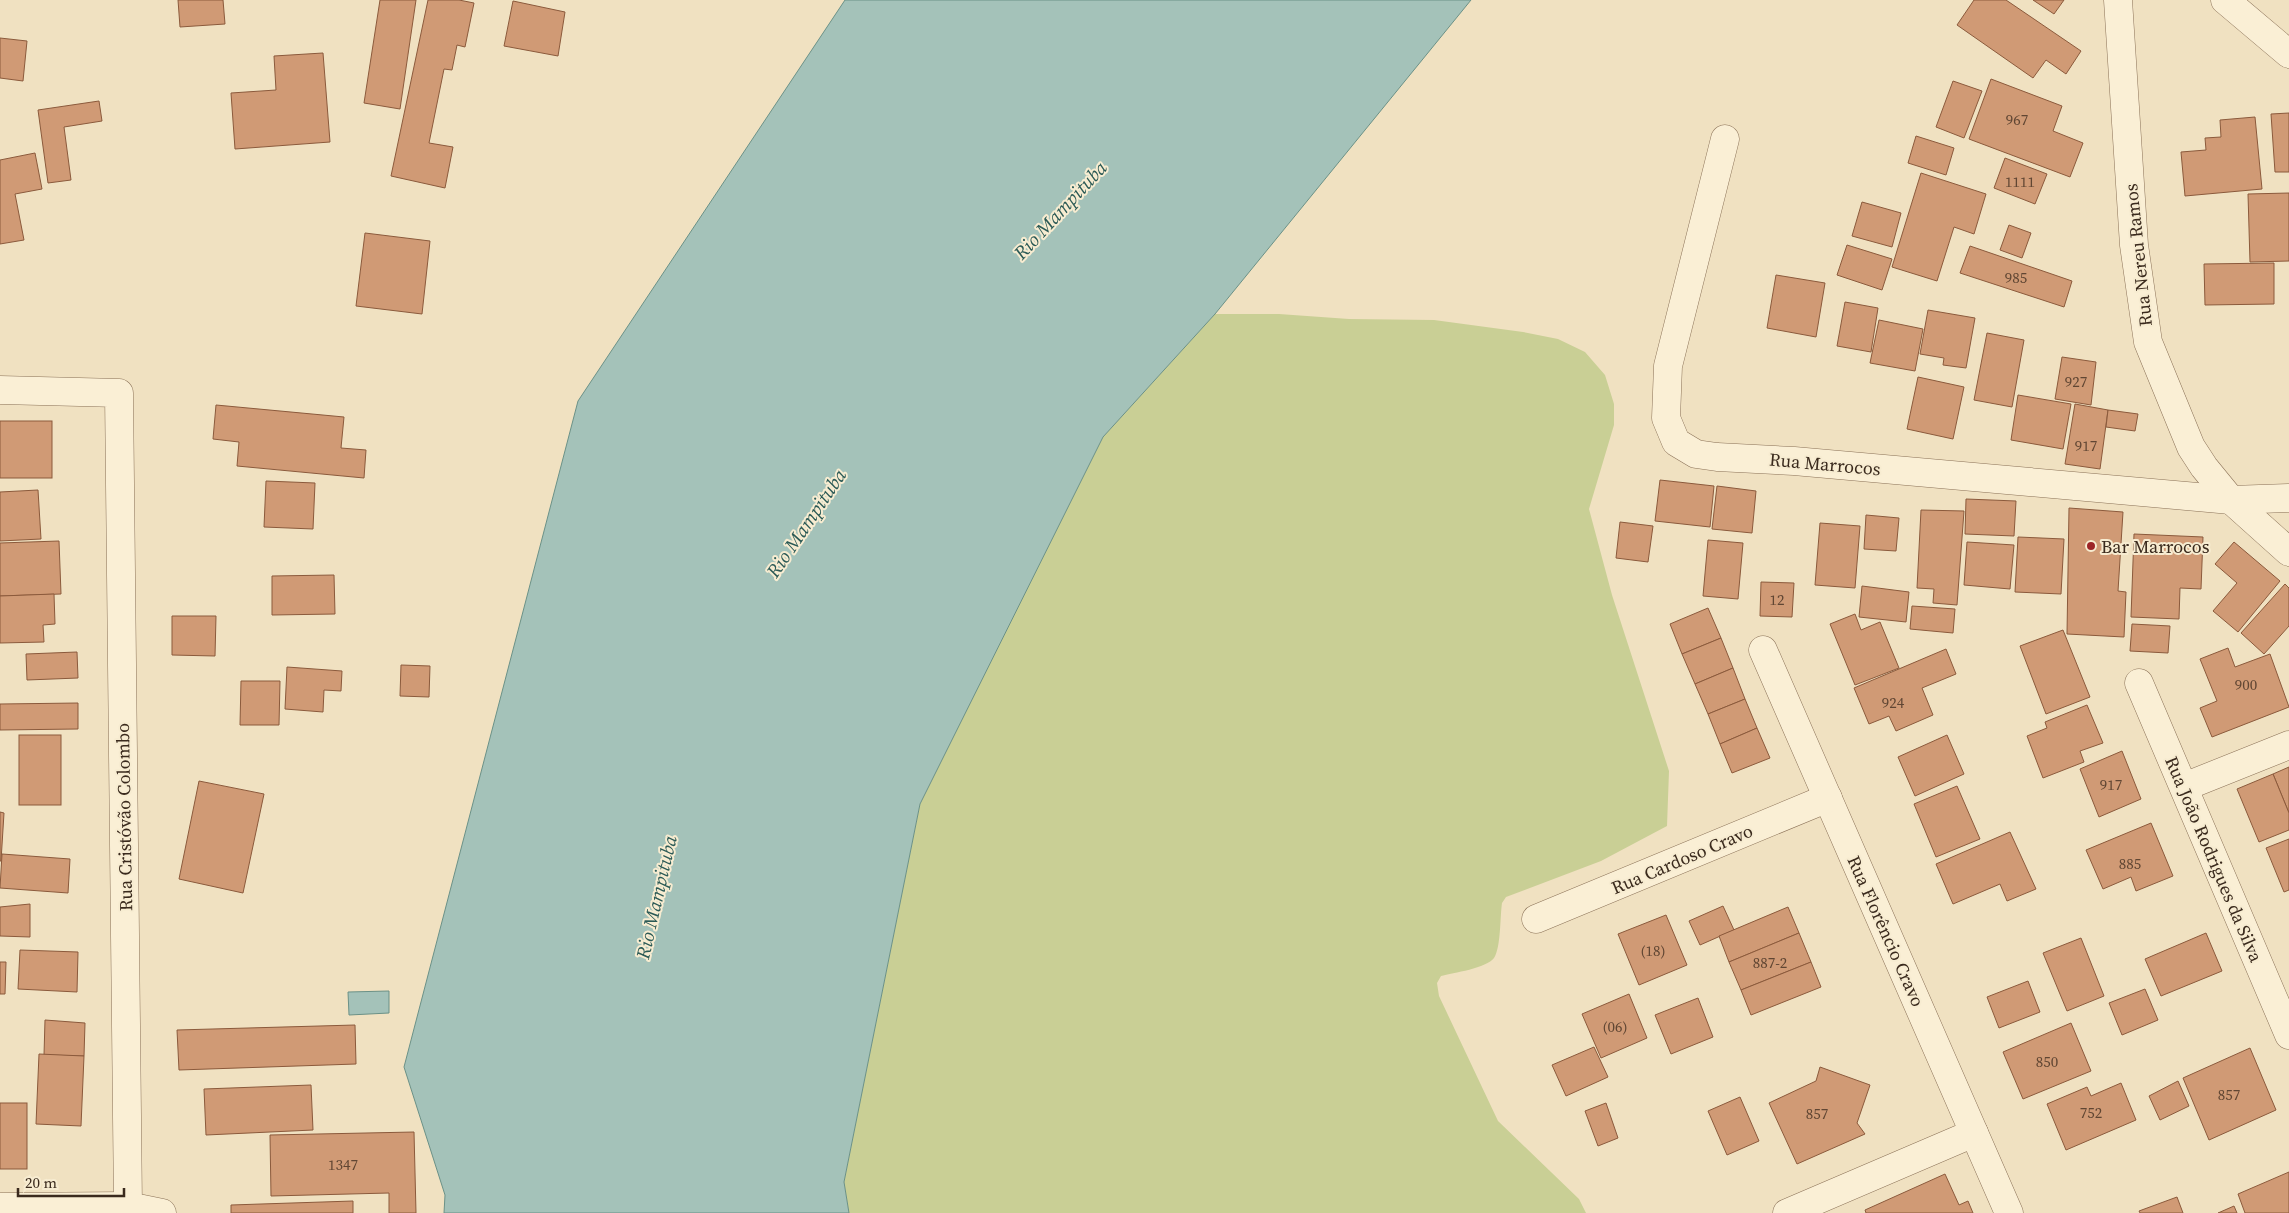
<svg xmlns="http://www.w3.org/2000/svg" width="2289" height="1213" font-family="'Source Serif 4',serif">
  <style>
    .green { fill: #c9cf95 }
    .water { fill: #a4c2b9; stroke: #6b9187 }
    .building { fill: #d09a75; stroke: #8b5a3c }
    .lines { fill: none; stroke-linecap: round; stroke-linejoin: round }
    .minor-casing { stroke: #8b7258; stroke-width: 29 }
    .minor { stroke: #faefd5; stroke-width: 28 }
    .poi-dot { fill: #9d2527; stroke: #f7ecd1; stroke-width: 2 }
    .labels { text-anchor: middle; dominant-baseline: central; stroke-width: 4; stroke-linejoin: round; paint-order: stroke }
    .number-label { font-size: 15px; fill: #604633 }
    .street-label { font-size: 18px; fill: #3a2a1d; stroke: #f7ecd1 }
    .poi-label { font-size: 18px; fill: #3a2a1d; stroke: #f7ecd1; text-anchor: start }
    .water-label { font-size: 19px; font-style: italic; fill: #2b5a56; stroke: #f7ecd1 }
  </style>
  <rect width="100%" height="100%" fill="#f0e1c1"/>
  <path class="green" d="M1215 314H1279L1349 319 1434 320 1523 332 1558 339 1585 352 1605 375 1614 404V425L1589 509 1612 595 1669 771 1667 826 1601 861 1506 897 1502 903C1500 916 1501 948 1494 958 1487 968 1453 973 1441 976L1437 983 1439 996 1498 1121 1579 1199 1586 1213H849L844 1182 920 804 1103 437Z"/>
  <g class="water">
    <polygon points="845,0 1471,0 1215,314 1103,437 920,804 844,1182 849,1213 444,1213 445,1195 404,1067 578,401"/>
    <polygon points="389,991 389,1013 349,1015 348,992"/>
  </g>
  <g class="building">
    <polygon points="178,0 223,0 225,24 180,27"/>
    <polygon points="380,0 416,0 400,109 364,103"/>
    <polygon points="428,0 459,0 474,3 465,47 457,45 452,70 444,69 429,143 453,147 445,188 391,176"/>
    <polygon points="1974,0 2006,0 2081,51 2066,74 2046,60 2033,78 1957,25"/>
    <polygon points="2033,0 2064,0 2054,14"/>
    <polygon points="513,1 565,12 558,56 504,46"/>
    <polygon points="0,38 27,41 23,81 0,78"/>
    <polygon points="323,53 330,142 235,149 231,93 276,90 274,56"/>
    <polygon points="1991,79 2062,106 2053,131 2083,143 2070,177 1969,139"/>
    <polygon points="1953,81 1982,91 1964,138 1936,127"/>
    <polygon points="99,101 102,121 64,127 71,180 48,183 38,110"/>
    <polygon points="2289,113 2289,172 2275,172 2271,114"/>
    <polygon points="2255,117 2262,189 2185,196 2181,152 2206,150 2205,138 2221,137 2220,120"/>
    <polygon points="1916,136 1954,148 1946,175 1908,163"/>
    <polygon points="35,153 42,189 15,194 24,240 0,244 0,160"/>
    <polygon points="2005,158 2047,174 2035,204 1994,188"/>
    <polygon points="1921,173 1986,194 1974,234 1954,227 1937,281 1892,267"/>
    <polygon points="2289,193 2289,261 2250,262 2248,194"/>
    <polygon points="1862,202 1901,213 1892,247 1852,236"/>
    <polygon points="2009,225 2031,233 2022,258 2000,250"/>
    <polygon points="365,233 430,241 422,314 356,306"/>
    <polygon points="1847,245 1892,259 1882,290 1837,275"/>
    <polygon points="1970,246 2072,281 2064,307 1960,273"/>
    <polygon points="2274,263 2274,304 2205,305 2204,264"/>
    <polygon points="1776,275 1825,283 1816,337 1767,328"/>
    <polygon points="1845,302 1878,308 1871,352 1837,346"/>
    <polygon points="1928,310 1975,318 1966,368 1943,365 1944,358 1920,354"/>
    <polygon points="1879,320 1923,329 1915,371 1870,363"/>
    <polygon points="1987,333 2024,340 2012,407 1974,400"/>
    <polygon points="2062,357 2096,362 2091,405 2055,399"/>
    <polygon points="1918,377 1964,387 1953,439 1907,429"/>
    <polygon points="2018,395 2071,404 2063,449 2011,440"/>
    <polygon points="2075,404 2108,410 2100,469 2065,464"/>
    <polygon points="216,405 344,417 341,448 366,450 364,478 237,466 239,442 213,439"/>
    <polygon points="2108,410 2138,414 2135,431 2106,427"/>
    <rect x="0" y="421" width="52" height="57"/>
    <polygon points="1660,480 1714,486 1710,527 1655,521"/>
    <polygon points="266,481 315,483 313,529 264,527"/>
    <polygon points="1717,486 1756,491 1752,533 1712,529"/>
    <polygon points="38,490 41,539 0,541 0,492"/>
    <polygon points="1966,499 2016,501 2014,536 1965,534"/>
    <polygon points="2069,508 2123,512 2118,591 2126,592 2124,637 2067,634"/>
    <polygon points="1921,510 1964,511 1957,605 1933,603 1934,589 1917,588"/>
    <polygon points="1866,515 1899,518 1896,551 1864,549"/>
    <polygon points="1620,522 1653,526 1648,562 1616,558"/>
    <polygon points="1820,523 1860,526 1855,588 1815,585"/>
    <polygon points="2134,534 2203,537 2201,589 2180,588 2179,619 2131,617"/>
    <polygon points="2018,537 2064,539 2061,594 2015,592"/>
    <polygon points="1708,540 1743,543 1738,599 1703,596"/>
    <polygon points="59,541 61,594 0,596 0,543"/>
    <polygon points="1967,542 2014,545 2010,589 1964,585"/>
    <polygon points="2234,542 2280,581 2238,632 2213,611 2237,583 2215,564"/>
    <polygon points="334,575 335,614 272,615 272,576"/>
    <polygon points="1761,582 1794,583 1792,617 1760,616"/>
    <polygon points="2285,584 2289,588 2289,626 2264,654 2241,633"/>
    <polygon points="1862,586 1909,592 1906,622 1859,617"/>
    <polygon points="54,594 55,624 43,625 44,642 0,643 0,596"/>
    <polygon points="1912,606 1955,609 1953,633 1910,629"/>
    <polygon points="1708,608 1721,638 1682,654 1670,624"/>
    <polygon points="1855,614 1861,630 1880,622 1899,668 1855,685 1830,624"/>
    <polygon points="172,616 216,616 215,656 172,655"/>
    <polygon points="2132,624 2170,626 2168,653 2130,651"/>
    <polygon points="2063,630 2090,697 2046,714 2020,646"/>
    <polygon points="1721,638 1733,668 1695,684 1682,654"/>
    <polygon points="2228,648 2235,667 2270,654 2289,707 2212,737 2200,708 2217,701 2200,659"/>
    <polygon points="1946,649 1956,674 1922,688 1933,715 1896,731 1889,716 1869,724 1854,688"/>
    <polygon points="77,652 78,678 27,680 26,654"/>
    <polygon points="401,665 430,666 429,697 400,696"/>
    <polygon points="287,667 342,671 341,691 324,690 323,712 285,709"/>
    <polygon points="1733,668 1745,699 1708,714 1695,684"/>
    <polygon points="241,681 280,681 279,725 240,725"/>
    <polygon points="1745,699 1757,728 1720,744 1708,714"/>
    <polygon points="78,703 78,729 0,730 0,704"/>
    <polygon points="2087,705 2103,743 2080,751 2084,762 2043,778 2027,736 2047,728 2045,722"/>
    <polygon points="1757,728 1770,758 1732,773 1720,744"/>
    <rect x="19" y="735" width="42" height="70"/>
    <polygon points="1947,735 1964,774 1915,796 1898,757"/>
    <polygon points="2122,751 2141,799 2099,817 2080,769"/>
    <polygon points="2289,767 2289,813 2273,774"/>
    <polygon points="2273,774 2289,813 2289,830 2259,842 2237,789"/>
    <polygon points="199,781 264,794 243,893 179,879"/>
    <polygon points="1957,786 1980,839 1936,857 1914,804"/>
    <polygon points="0,812 4,813 1,861 0,861"/>
    <polygon points="2151,823 2173,876 2136,891 2131,877 2103,889 2086,850"/>
    <polygon points="2010,832 2036,889 2007,901 2000,884 1953,904 1936,864"/>
    <polygon points="2289,839 2289,890 2284,892 2266,848"/>
    <polygon points="2,854 70,859 68,893 0,888"/>
    <polygon points="30,904 30,937 0,936 0,907"/>
    <polygon points="1723,906 1734,930 1700,945 1689,921"/>
    <polygon points="1788,907 1799,933 1729,962 1719,936"/>
    <polygon points="1666,915 1687,965 1639,985 1618,934"/>
    <polygon points="1799,933 1811,962 1741,990 1729,962"/>
    <polygon points="2206,933 2222,971 2161,996 2145,959"/>
    <polygon points="2081,938 2104,996 2067,1011 2043,953"/>
    <polygon points="20,950 78,952 77,992 18,989"/>
    <polygon points="0,962 6,962 5,994 0,994"/>
    <polygon points="1811,962 1821,987 1751,1015 1741,990"/>
    <polygon points="2028,981 2040,1012 1999,1028 1987,997"/>
    <polygon points="2145,989 2158,1020 2122,1035 2109,1003"/>
    <polygon points="1629,994 1647,1038 1601,1058 1582,1014"/>
    <polygon points="1698,998 1713,1037 1671,1054 1655,1015"/>
    <polygon points="45,1020 85,1023 84,1056 44,1055"/>
    <polygon points="2071,1023 2091,1071 2023,1099 2003,1052"/>
    <polygon points="355,1025 356,1064 179,1070 177,1030"/>
    <polygon points="1594,1047 1608,1077 1566,1096 1552,1065"/>
    <polygon points="2250,1048 2276,1110 2209,1140 2183,1078"/>
    <polygon points="39,1054 84,1056 81,1126 36,1124"/>
    <polygon points="1820,1067 1870,1085 1857,1123 1865,1134 1797,1164 1769,1103 1816,1081"/>
    <polygon points="2178,1081 2189,1106 2160,1120 2149,1096"/>
    <polygon points="2121,1083 2136,1120 2066,1150 2047,1104 2087,1087 2091,1096"/>
    <polygon points="311,1085 313,1130 206,1135 204,1089"/>
    <polygon points="1740,1097 1759,1141 1727,1155 1708,1111"/>
    <rect x="0" y="1103" width="27" height="66"/>
    <polygon points="1606,1103 1618,1138 1598,1146 1585,1111"/>
    <polygon points="414,1132 416,1213 389,1213 389,1193 271,1196 270,1135"/>
    <polygon points="2289,1172 2289,1213 2245,1213 2238,1194"/>
    <polygon points="1945,1174 1959,1205 1968,1201 1973,1213 1866,1213 1865,1210"/>
    <polygon points="2177,1197 2183,1213 2140,1213 2139,1211"/>
    <polygon points="353,1201 353,1213 231,1213 231,1205"/>
    <polygon points="2234,1206 2237,1213 2218,1213"/>
  </g>
  <g class="lines">
    <defs>
      <g id="minor">
        <polyline points="2118,0 2134,245 2148,342 2191,447 2204,467 2231,500 2289,552"/>
        <polyline points="2225,0 2289,54"/>
        <polyline points="1725,139 1668,366 1666,418 1676,442 1696,454 1717,457 1794,461 2231,500 2289,498"/>
        <polyline points="0,390 119,393 128,1206 162,1213"/>
        <polyline points="1763,650 2009,1213"/>
        <polyline points="2139,683 2289,1035"/>
        <polyline points="2184,787 2289,745"/>
        <polyline points="1536,919 1828,798"/>
        <polyline points="0,1207 128,1206"/>
        <polyline points="1787,1213 1974,1133"/>
      </g>
    </defs>
    <use href="#minor" class="minor-casing"/>
    <use href="#minor" class="minor"/>
  </g>
  <circle class="poi-dot" cx="2091" cy="546" r="5"/>
  <g class="labels">
    <g class="number-label">
      <text x="2017" y="119">967</text>
      <text x="2020" y="181">1111</text>
      <text x="2016" y="277">985</text>
      <text x="2076" y="381">927</text>
      <text x="2086" y="445">917</text>
      <text x="1777" y="599">12</text>
      <text x="2246" y="684">900</text>
      <text x="1893" y="702">924</text>
      <text x="2111" y="784">917</text>
      <text x="2130" y="863">885</text>
      <text x="1653" y="950">(18)</text>
      <text x="1770" y="962">887-2</text>
      <text x="1615" y="1026">(06)</text>
      <text x="2047" y="1061">850</text>
      <text x="2229" y="1094">857</text>
      <text x="2091" y="1112">752</text>
      <text x="1817" y="1113">857</text>
      <text x="343" y="1164">1347</text>
    </g>
    <g class="street-label">
      <text transform="translate(2138 255) rotate(-96)">Rua Nereu Ramos</text>
      <text transform="translate(1825 464) rotate(5)">Rua Marrocos</text>
      <text transform="translate(124 817) rotate(-91)">Rua Cristóvão Colombo</text>
      <text transform="translate(1682 859) rotate(-23)">Rua Cardoso Cravo</text>
      <text transform="translate(2214 859) rotate(67)">Rua João Rodrigues da Silva</text>
      <text transform="translate(1886 931) rotate(66)">Rua Florêncio Cravo</text>
    </g>
    <g class="poi-label">
      <text x="2101" y="546">Bar Marrocos</text>
    </g>
    <g class="water-label">
      <text transform="translate(1060 210) rotate(-47)">Rio Mampituba</text>
      <text transform="translate(806 523) rotate(-56)">Rio Mampituba</text>
      <text transform="translate(656 897) rotate(-77)">Rio Mampituba</text>
    </g>
  </g>
  <path d="M18 1188v8h106v-8" fill="none" stroke="#3a2a1d" stroke-width="2.5"/>
  <text x="25" y="1188" font-size="15" fill="#3a2a1d" stroke="#f7ecd1" stroke-width="4" paint-order="stroke">20 m</text>
</svg>
